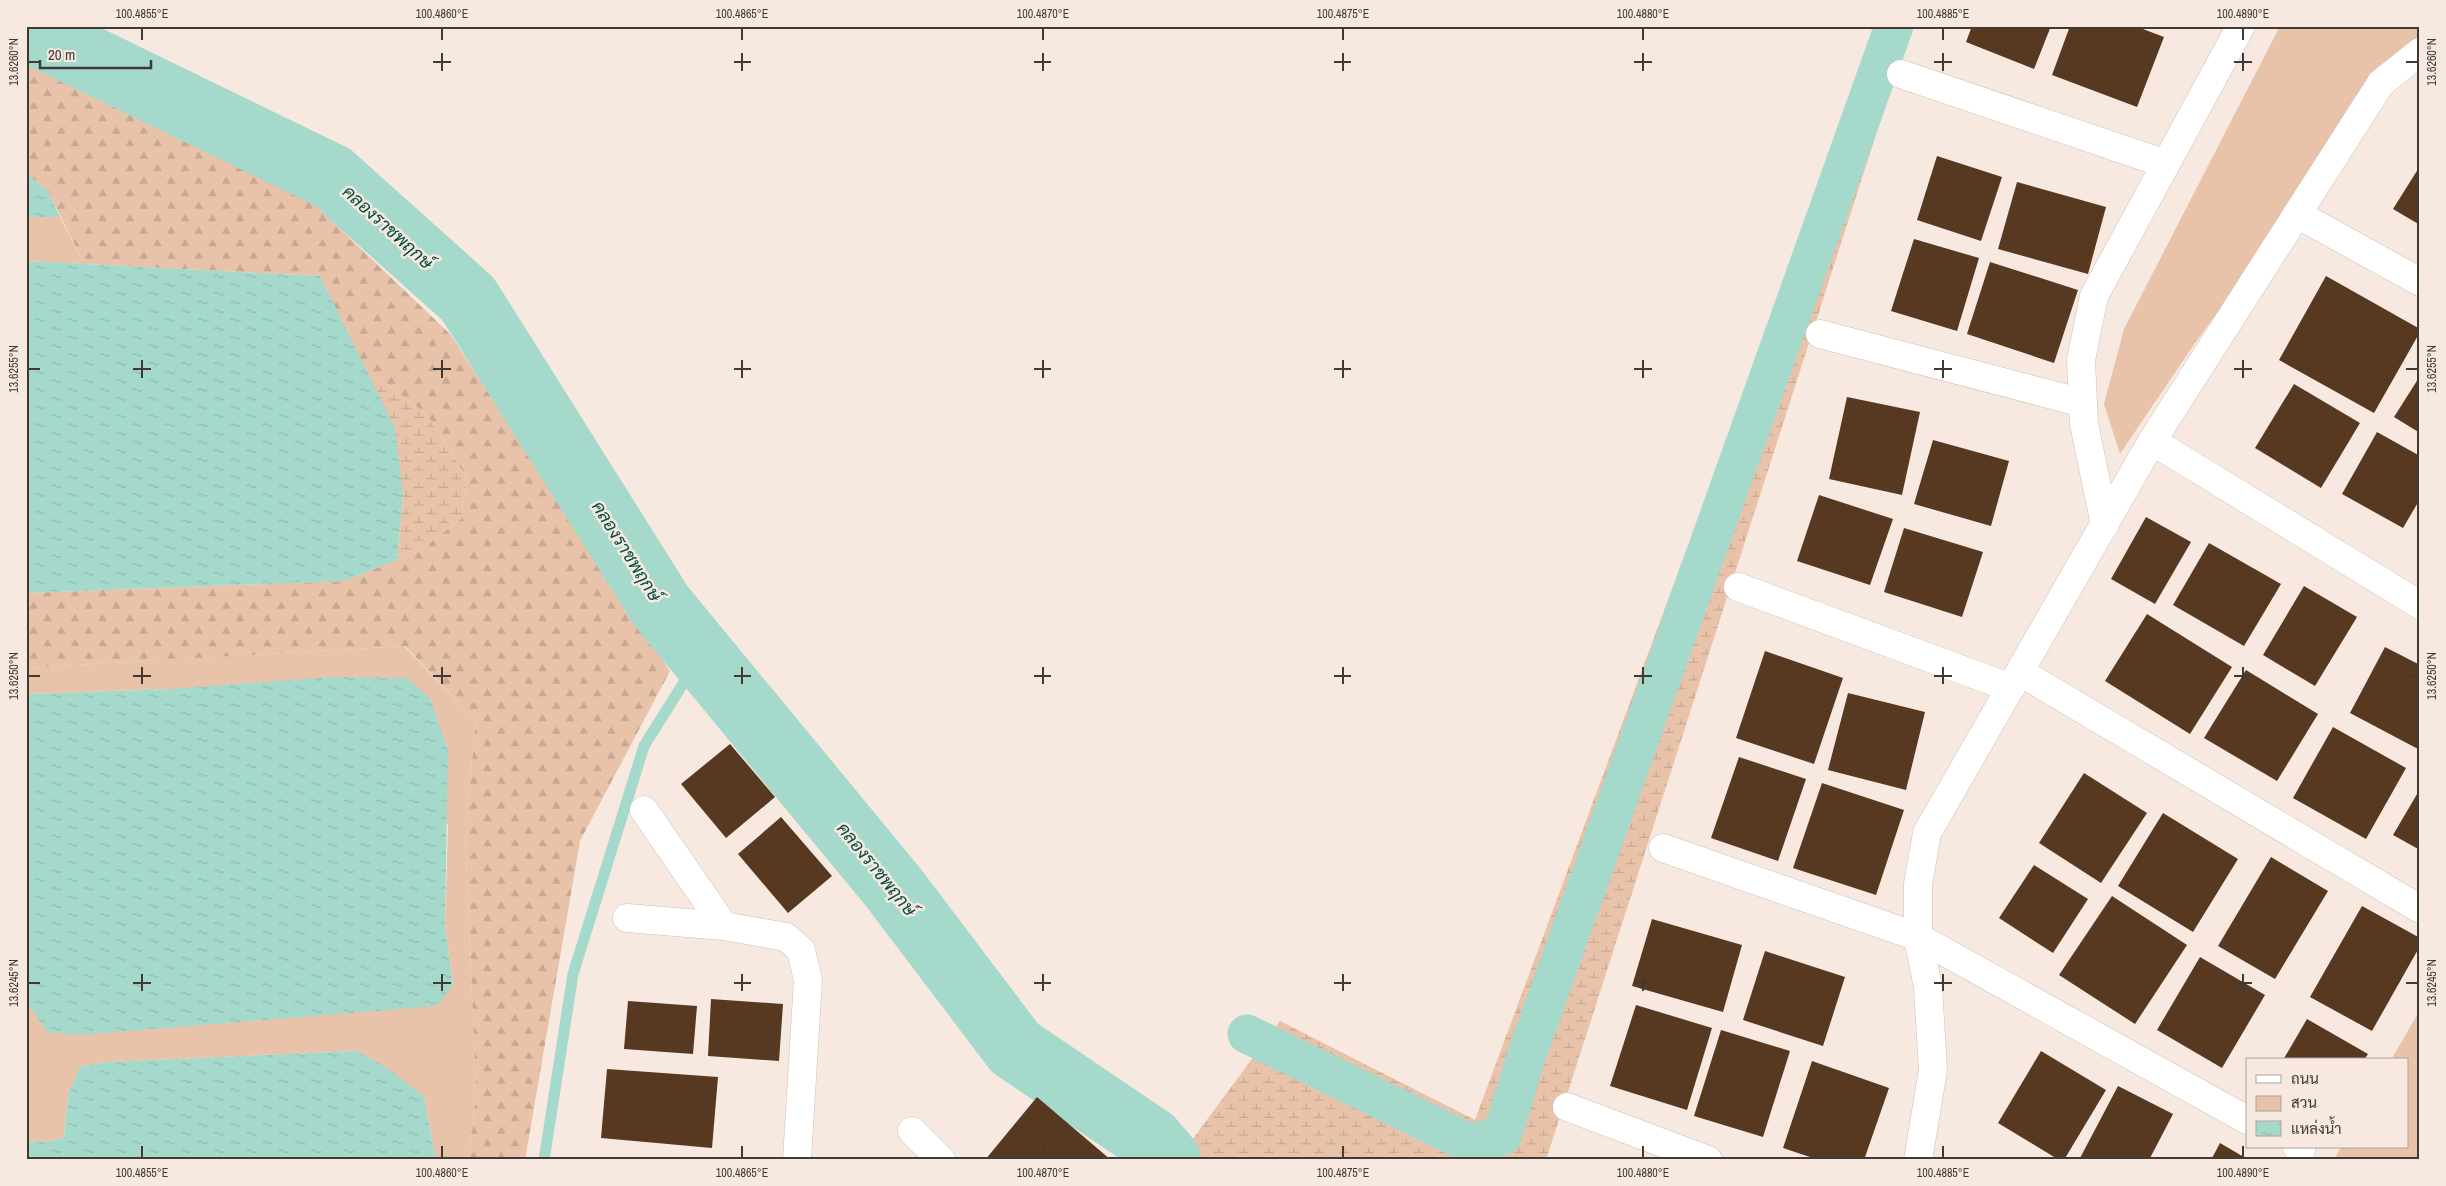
<svg xmlns="http://www.w3.org/2000/svg" width="2446" height="1186" font-family="'Archivo Narrow',Sarabun,sans-serif">
  <style>
    .green { fill: #e8c3aa }
    .forest { fill: url(#forest-firs) }
    .wetland { fill: url(#wetland-marsh) }
    .water { fill: url(#water-ripples) }
    .lines { fill: none; stroke-linecap: round; stroke-linejoin: round }
    .stream { stroke: #a5d9cc; stroke-width: 11 }
    .canal { stroke: #a5d9cc; stroke-width: 39 }
    .river { stroke: #a5d9cc; stroke-width: 66 }
    .building { fill: #573821 }
    .street-casing { stroke: #cec0b7; stroke-width: 29 }
    .street { stroke: #fff; stroke-width: 28 }
    .ticks { fill: none; stroke: #403a37; stroke-width: 2 }
    .labels { text-anchor: middle; dominant-baseline: central; stroke-width: 5; stroke-linejoin: round; paint-order: stroke }
    .water-label { font-size: 18px; font-style: italic; fill: #014e43; stroke: #f7e9df }
    .neatline { fill: none; stroke: #403a37; stroke-width: 2 }
    .ticks-label { font-size: 12px; text-anchor: middle; fill: #403a37 }
  </style>
  <defs>
    <pattern id="forest-firs" width="22" height="20" patternUnits="userSpaceOnUse" patternTransform="scale(1.25)"><rect width="22" height="20" fill="#e8c3aa"/><path d="M5 1l3.5 6h-7zM16 11l3.5 6h-7z" fill="#c8a893"/></pattern>
    <pattern id="wetland-marsh" width="20" height="14" patternUnits="userSpaceOnUse" patternTransform="scale(1.25)"><rect width="20" height="14" fill="#e8c3aa"/><path d="M1 5h8M5 5V1M11 12h8M15 12V8" fill="none" stroke="#c8a893"/></pattern>
    <pattern id="water-ripples" width="26" height="14" patternUnits="userSpaceOnUse" patternTransform="scale(1.25)"><rect width="26" height="14" fill="#a5d9cc"/><path d="M2 4q2-2 4 0t4 0M15 11q2-2 4 0t4 0" fill="none" stroke="#8fbbb0"/></pattern>
  </defs>
  <rect width="100%" height="100%" fill="#f7e9df"/>
  <g class="green">
    <polygon points="2280,26 2420,26 2420,36 2415,39 2193,346 2120,454 2104,404 2124,329"/>
    <polygon points="26,217 60,217 84,264 26,261"/>
    <polygon points="404,646 476,721 465,829 476,1093 468,1160 436,1160 424,1097 357,1051 106,1062 80,1067 68,1094 64,1137 47,1142 26,1141 26,1000 34,1010 453,985 445,926 448,824 170,689 26,694 26,668"/>
    <polygon points="2420,1010 2420,1160 2334,1160 2341,1147 2407,1147 2407,1060 2391,1060"/>
  </g>
  <polygon class="forest" points="26,47 289,180 450,334 670,671 580,841 525,1160 468,1160 476,1093 465,829 476,721 405,646 26,668 26,593 344,581 419,551 461,519 467,478 426,414 365,369 320,276 84,264 48,191 26,173"/>
  <g class="wetland">
    <polygon points="1881,26 1911,26 1546,1160 1191,1160 1184,1151 1280,1021 1475,1120"/>
    <polygon points="365,369 426,414 467,478 461,519 419,551 397,560 403,494"/>
  </g>
  <g class="water">
    <polygon points="26,173 48,191 60,217 26,217"/>
    <polygon points="26,261 320,276 395,428 403,494 397,560 344,581 26,593"/>
    <polygon points="331,677 407,678 430,698 448,750 445,926 453,985 437,1006 80,1035 47,1032 26,1000 26,694 170,689"/>
    <polygon points="357,1051 389,1069 424,1097 436,1160 26,1160 26,1141 47,1142 64,1137 68,1094 80,1067 106,1062"/>
  </g>
  <g class="lines">
    <polyline class="stream" points="544,1160 573,974 644,746 701,655"/>
    <polyline class="canal" points="1247,1034 1469,1143 1502,1136 1526,1057 1894,26"/>
    <polyline class="river" points="26,28 332,177 468,299 661,606 893,887 1015,1048 1151,1140 1168,1160"/>
  </g>
  <g class="building">
    <polygon points="1972,26 2051,26 2034,69 1966,42"/>
    <polygon points="2070,26 2135,26 2164,37 2137,107 2052,75"/>
    <polygon points="1937,156 2002,177 1981,241 1917,220"/>
    <polygon points="2420,166 2420,225 2393,209"/>
    <polygon points="2017,182 2106,207 2088,274 1998,249"/>
    <polygon points="1914,239 1979,258 1957,331 1891,311"/>
    <polygon points="1990,262 2078,290 2054,363 1967,334"/>
    <polygon points="2326,276 2420,329 2420,332 2374,413 2279,360"/>
    <polygon points="2420,376 2420,433 2394,417"/>
    <polygon points="2294,384 2360,423 2321,488 2255,448"/>
    <polygon points="1847,397 1920,412 1902,495 1829,479"/>
    <polygon points="2377,432 2420,456 2420,499 2403,528 2342,494"/>
    <polygon points="1933,440 2009,461 1991,526 1914,504"/>
    <polygon points="1819,495 1893,519 1870,585 1797,561"/>
    <polygon points="2146,517 2191,542 2155,604 2111,579"/>
    <polygon points="1904,528 1983,552 1962,617 1884,592"/>
    <polygon points="2209,543 2281,584 2244,646 2173,605"/>
    <polygon points="2304,586 2357,617 2315,686 2263,655"/>
    <polygon points="2147,614 2232,667 2190,734 2105,681"/>
    <polygon points="2385,647 2420,665 2418,749 2350,713"/>
    <polygon points="1765,651 1843,678 1814,764 1736,738"/>
    <polygon points="2246,670 2318,714 2277,781 2204,738"/>
    <polygon points="1848,693 1925,712 1906,790 1828,770"/>
    <polygon points="2333,727 2406,768 2366,839 2293,798"/>
    <polygon points="730,744 775,797 726,838 681,784"/>
    <polygon points="1739,757 1806,779 1778,861 1711,838"/>
    <polygon points="2084,773 2147,813 2101,883 2039,843"/>
    <polygon points="1822,783 1904,810 1876,895 1793,868"/>
    <polygon points="2420,789 2420,850 2393,835"/>
    <polygon points="2163,813 2238,859 2193,932 2118,886"/>
    <polygon points="781,817 832,876 788,913 738,854"/>
    <polygon points="2271,857 2328,891 2275,979 2218,946"/>
    <polygon points="2034,865 2088,899 2053,953 1999,918"/>
    <polygon points="2112,896 2187,945 2135,1024 2059,975"/>
    <polygon points="2362,906 2420,938 2420,946 2372,1031 2310,997"/>
    <polygon points="1652,919 1742,945 1723,1012 1632,986"/>
    <polygon points="1765,951 1845,977 1823,1046 1743,1020"/>
    <polygon points="2200,957 2265,995 2222,1068 2157,1030"/>
    <polygon points="711,999 783,1004 779,1061 708,1056"/>
    <polygon points="628,1001 697,1006 693,1054 624,1049"/>
    <polygon points="1636,1005 1712,1028 1687,1110 1610,1086"/>
    <polygon points="2307,1019 2368,1054 2364,1060 2283,1060"/>
    <polygon points="1721,1030 1790,1051 1763,1137 1694,1116"/>
    <polygon points="2041,1051 2106,1090 2064,1160 2059,1160 1998,1123"/>
    <polygon points="1812,1061 1889,1088 1864,1160 1819,1160 1783,1148"/>
    <polygon points="607,1069 718,1077 712,1148 601,1138"/>
    <polygon points="2118,1086 2173,1114 2149,1160 2079,1160"/>
    <polygon points="1037,1097 1111,1160 985,1160"/>
    <polygon points="2220,1143 2249,1160 2211,1160"/>
  </g>
  <g class="lines">
    <defs>
      <g id="street">
        <polyline points="1901,74 2166,164"/>
        <polyline points="2297,214 2420,282"/>
        <polyline points="1820,334 2083,403"/>
        <polyline points="2152,441 2420,605"/>
        <polyline points="2105,525 2084,424 2083,403 2081,360 2094,296 2241,26"/>
        <polyline points="1738,587 2011,688"/>
        <polyline points="2020,672 2420,909"/>
        <polyline points="644,810 724,926"/>
        <polyline points="1663,848 1918,937 2247,1120"/>
        <polyline points="627,918 724,926 786,937 801,950 808,980 797,1160"/>
        <polyline points="1567,1107 1708,1160"/>
        <polyline points="912,1131 941,1160"/>
        <polyline points="2297,1147 2301,1150"/>
        <polyline points="1918,1160 1933,1070 1928,987 1918,937 1918,884 1927,833 2152,441 2381,83 2420,52"/>
      </g>
    </defs>
    <use href="#street" class="street-casing"/>
    <use href="#street" class="street"/>
  </g>
  <path class="ticks" d="M142 28V40M442 28V40M742 28V40M1043 28V40M1343 28V40M1643 28V40M1943 28V40M2243 28V40M442 53V71M742 53V71M1043 53V71M1343 53V71M1643 53V71M1943 53V71M2243 53V71M28 62H40M433 62H451M734 62H751M1034 62H1051M1334 62H1351M1634 62H1652M1934 62H1952M2234 62H2252M2406 62H2418M142 360V378M442 360V378M742 360V378M1043 360V378M1343 360V378M1643 360V378M1943 360V378M2243 360V378M28 369H40M133 369H151M433 369H451M734 369H751M1034 369H1051M1334 369H1351M1634 369H1652M1934 369H1952M2234 369H2252M2406 369H2418M142 667V684M442 667V684M742 667V684M1043 667V684M1343 667V684M1643 667V684M1943 667V684M2243 667V684M28 676H40M133 676H151M433 676H451M734 676H751M1034 676H1051M1334 676H1351M1634 676H1652M1934 676H1952M2234 676H2252M2406 676H2418M142 974V991M442 974V991M742 974V991M1043 974V991M1343 974V991M1643 974V991M1943 974V991M2243 974V991M28 983H40M133 983H151M433 983H451M734 983H751M1034 983H1051M1334 983H1351M1634 983H1652M1934 983H1952M2234 983H2252M2406 983H2418M142 1146V1158M442 1146V1158M742 1146V1158M1043 1146V1158M1343 1146V1158M1643 1146V1158M1943 1146V1158M2243 1146V1158"/>
  <g class="labels">
    <g class="water-label">
      <text transform="translate(388 227) rotate(42)">คลองราชพฤกษ์</text>
      <text transform="translate(627 551) rotate(58)">คลองราชพฤกษ์</text>
      <text transform="translate(877 869) rotate(51)">คลองราชพฤกษ์</text>
    </g>
  </g>
  <rect width="2446" height="1186" fill="none" stroke="#f7e9df" stroke-width="55"/>
  <rect x="2246" y="1058" width="162" height="90" fill="#f7e9df" stroke="#aea39c"/>
  <rect x="2256" y="1075" width="25" height="8" fill="#ffffff" stroke="#aea39c"/>
  <text x="2291" y="1084" font-size="15" fill="#403a37">ถนน</text>
  <rect x="2256" y="1096" width="25" height="15" fill="#e8c3aa" stroke="#aea39c"/>
  <text x="2291" y="1108" font-size="15" fill="#403a37">สวน</text>
  <rect x="2256" y="1121" width="25" height="15" fill="url(#water-ripples)" stroke="#aea39c"/>
  <text x="2291" y="1134" font-size="15" fill="#403a37">แหล่งน้ำ</text>
  <path d="M40 60v8h111v-8" fill="none" stroke="#403a37" stroke-width="2.5"/>
  <text x="48" y="60" font-size="15" fill="#403a37" stroke="#f7e9df" stroke-width="4" paint-order="stroke">20 m</text>
  <rect x="28" y="28" width="2390" height="1130" class="neatline"/>
  <g class="ticks-label">
    <text x="142" y="18">100.4855°E</text>
    <text x="442" y="18">100.4860°E</text>
    <text x="742" y="18">100.4865°E</text>
    <text x="1043" y="18">100.4870°E</text>
    <text x="1343" y="18">100.4875°E</text>
    <text x="1643" y="18">100.4880°E</text>
    <text x="1943" y="18">100.4885°E</text>
    <text x="2243" y="18">100.4890°E</text>
    <text transform="translate(14 62) rotate(-90)" y="4">13.6260°N</text>
    <text transform="translate(2432 62) rotate(-90)" y="4">13.6260°N</text>
    <text transform="translate(14 369) rotate(-90)" y="4">13.6255°N</text>
    <text transform="translate(2432 369) rotate(-90)" y="4">13.6255°N</text>
    <text transform="translate(14 676) rotate(-90)" y="4">13.6250°N</text>
    <text transform="translate(2432 676) rotate(-90)" y="4">13.6250°N</text>
    <text transform="translate(14 983) rotate(-90)" y="4">13.6245°N</text>
    <text transform="translate(2432 983) rotate(-90)" y="4">13.6245°N</text>
    <text x="142" y="1177">100.4855°E</text>
    <text x="442" y="1177">100.4860°E</text>
    <text x="742" y="1177">100.4865°E</text>
    <text x="1043" y="1177">100.4870°E</text>
    <text x="1343" y="1177">100.4875°E</text>
    <text x="1643" y="1177">100.4880°E</text>
    <text x="1943" y="1177">100.4885°E</text>
    <text x="2243" y="1177">100.4890°E</text>
  </g>
</svg>
